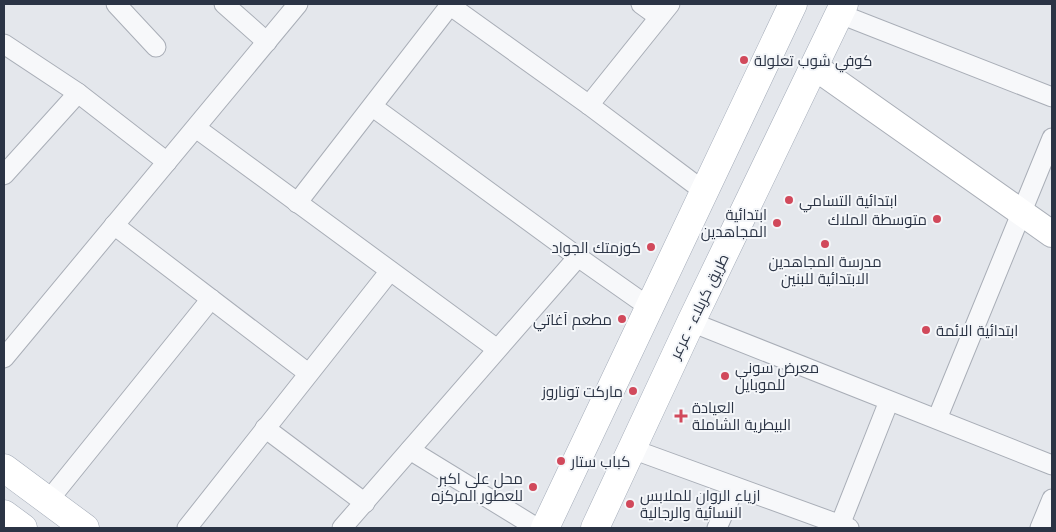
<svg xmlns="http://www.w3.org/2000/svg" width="1056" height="532" font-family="Helvetica,Cairo,sans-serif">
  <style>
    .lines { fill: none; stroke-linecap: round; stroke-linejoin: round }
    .street-casing { stroke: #a9aeb7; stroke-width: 21 }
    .secondary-casing { stroke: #a9aeb7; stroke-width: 28 }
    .primary-casing { stroke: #a3abb8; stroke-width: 29 }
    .street { stroke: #f7f8fa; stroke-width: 19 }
    .secondary { stroke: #fff; stroke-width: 26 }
    .primary { stroke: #fff; stroke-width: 28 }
    .poi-dot { fill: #d1495b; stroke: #f4f6f9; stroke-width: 2 }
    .labels { text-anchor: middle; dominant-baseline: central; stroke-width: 4; stroke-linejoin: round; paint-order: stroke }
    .poi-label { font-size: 15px; fill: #2b3445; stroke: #f4f6f9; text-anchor: start }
    .street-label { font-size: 15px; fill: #2b3445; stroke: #f4f6f9 }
  </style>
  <rect width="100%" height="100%" fill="#e4e7ec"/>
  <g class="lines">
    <defs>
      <g id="street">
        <polyline points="116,4 156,47"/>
        <polyline points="224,4 267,42"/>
        <polyline points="448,4 589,105 705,192"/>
        <polyline points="641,4 659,17"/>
        <polyline points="840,14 1052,97"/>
        <polyline points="4,44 78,93 167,162"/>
        <polyline points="589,105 670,4"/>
        <polyline points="373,107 578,257 649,307"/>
        <polyline points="196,128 497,349"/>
        <polyline points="4,175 78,93"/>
        <polyline points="297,203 451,4"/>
        <polyline points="114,225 308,373"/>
        <polyline points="691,322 1052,465"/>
        <polyline points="4,358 298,4"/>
        <polyline points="937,419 1052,138"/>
        <polyline points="265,428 365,503"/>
        <polyline points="632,449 849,528"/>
        <polyline points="410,450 537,528"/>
        <polyline points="48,501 211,299"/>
        <polyline points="840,525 889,401"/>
        <polyline points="187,528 390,271"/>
        <polyline points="342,528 578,257"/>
        <polyline points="717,528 735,487"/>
        <polyline points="1040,528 1052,499"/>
      </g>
      <polyline id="secondary" points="815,67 1052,234"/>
      <g id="primary">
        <polyline points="4,468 85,528"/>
        <polyline points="4,514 23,528"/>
        <polyline points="545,528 793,4"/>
        <polyline points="595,528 691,322 844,4"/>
      </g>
    </defs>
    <use href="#street" class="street-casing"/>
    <use href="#secondary" class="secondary-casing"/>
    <use href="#primary" class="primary-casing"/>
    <use href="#street" class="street"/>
    <use href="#secondary" class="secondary"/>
    <use href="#primary" class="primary"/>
  </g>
  <g class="poi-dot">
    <circle cx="744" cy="60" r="5"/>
    <circle cx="789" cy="200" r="5"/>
    <circle cx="937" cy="219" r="5"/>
    <circle cx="777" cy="223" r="5"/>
    <circle cx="825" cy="244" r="5"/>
    <circle cx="651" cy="247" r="5"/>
    <circle cx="622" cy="319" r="5"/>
    <circle cx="926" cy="330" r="5"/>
    <circle cx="725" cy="376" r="5"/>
    <circle cx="633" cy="391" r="5"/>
    <path d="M678.5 408.5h5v5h5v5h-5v5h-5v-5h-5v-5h5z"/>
    <circle cx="561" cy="461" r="5"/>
    <circle cx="533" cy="487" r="5"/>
    <circle cx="630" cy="504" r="5"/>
  </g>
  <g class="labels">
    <g class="poi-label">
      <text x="754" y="60">كوفي شوب تعلولة</text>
      <text x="799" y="200">ابتدائية التسامي</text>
      <text x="767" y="214" text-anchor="end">ابتدائية<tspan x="767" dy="17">المجاهدين</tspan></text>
      <text x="927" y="219" text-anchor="end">متوسطة الملاك</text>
      <text x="641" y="247" text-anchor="end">كوزمتك الجواد</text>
      <text x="825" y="261" text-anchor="middle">مدرسة المجاهدين<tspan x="825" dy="17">الابتدائية للبنين</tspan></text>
      <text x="612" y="319" text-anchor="end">مطعم آغاتي</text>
      <text x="936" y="330">ابتدائية الائمة</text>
      <text x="735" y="367">معرض سوني<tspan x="735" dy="17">للموبايل</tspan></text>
      <text x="623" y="391" text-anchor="end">ماركت توناروز</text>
      <text x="692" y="407">العيادة<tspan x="692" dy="17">البيطرية الشاملة</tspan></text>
      <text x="571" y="461">كباب ستار</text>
      <text x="523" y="478" text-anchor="end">محل علي اكبر<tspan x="523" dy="17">للعطور المركزه</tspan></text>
      <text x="640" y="495">ازياء الروان للملابس<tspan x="640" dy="17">النسائية والرجالية</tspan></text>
    </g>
    <g class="street-label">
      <text transform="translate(699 306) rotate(-64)">طريق كربلاء - عرعر</text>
    </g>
  </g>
  <rect width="1056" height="532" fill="none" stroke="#2b3445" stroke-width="10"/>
</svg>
